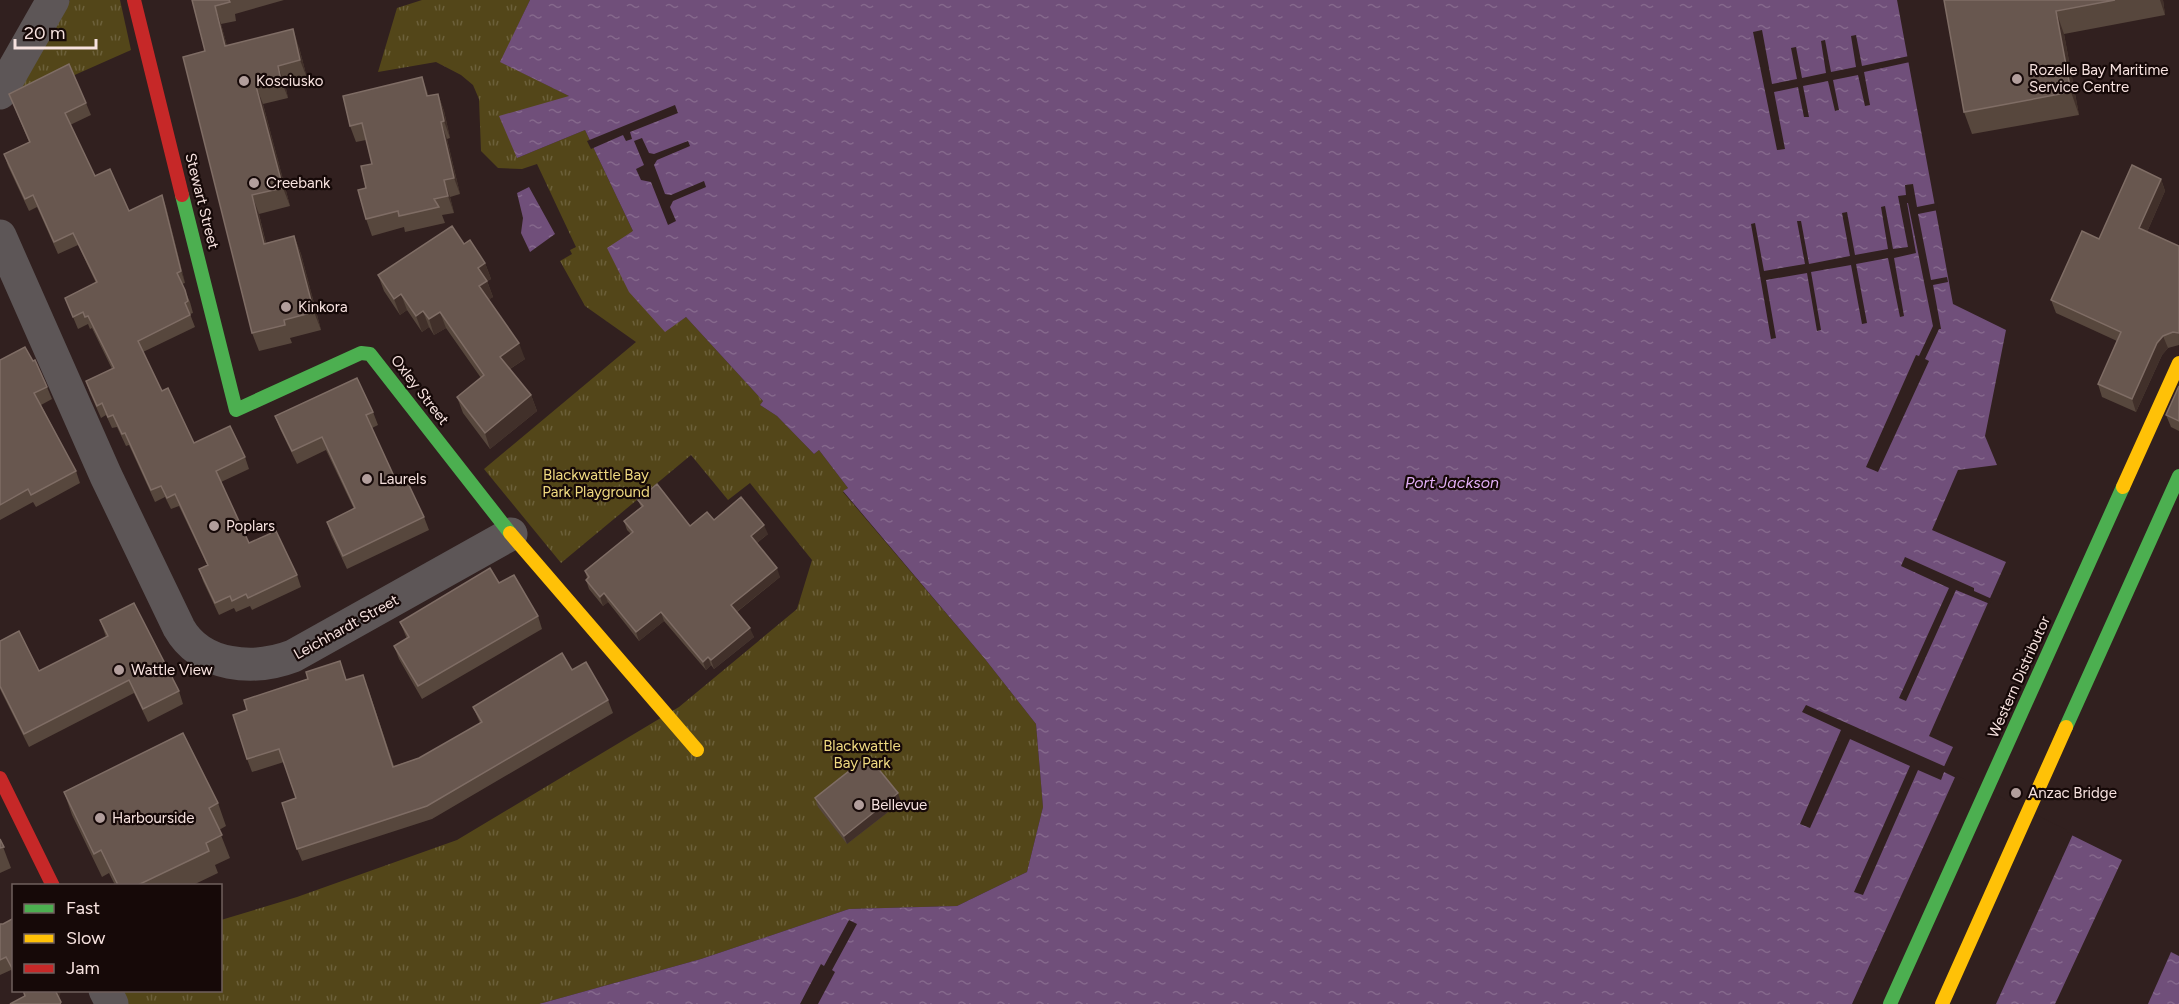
<svg xmlns="http://www.w3.org/2000/svg" width="2179" height="1004" font-family="Figtree,sans-serif">
  <style>
    .park { fill: url(#park-tufts) }
    .water { fill: url(#water-ripples) }
    .pier { fill: #31201f }
    .lines { fill: none; stroke-linecap: round; stroke-linejoin: round }
    .street { stroke: #5d5657; stroke-width: 33 }
    .fast { stroke: #4caf50; stroke-width: 14 }
    .slow { stroke: #ffc107; stroke-width: 14 }
    .jam { stroke: #c62828; stroke-width: 14 }
    .wall { fill: #57473d }
    .shaded-wall { fill: #41302a }
    .building { fill: #68574f; stroke: #7f6d65; stroke-width: 1.5 }
    .poi-dot { fill: #b29e9c; stroke: #160908; stroke-width: 2 }
    .labels { text-anchor: middle; dominant-baseline: central; stroke-width: 4.5; stroke-linejoin: round; paint-order: stroke }
    .poi-label { font-size: 15px; fill: #f7e2df; stroke: #160908; text-anchor: start }
    .street-label { font-size: 15px; fill: #f7e2df; stroke: #160908 }
    .park-label { font-size: 15px; fill: #f0da81; stroke: #160908 }
    .water-label { font-size: 16px; font-style: italic; fill: #e3aff6; stroke: #160908 }
  </style>
  <defs>
    <pattern id="park-tufts" width="24" height="20" patternUnits="userSpaceOnUse" patternTransform="scale(1.5)"><rect width="24" height="20" fill="#534619"/><path d="M3 7l-1-3M5 7V3M7 7l1-3M15 17l-1-3M17 17v-4M19 17l1-3" fill="none" stroke="#6c603a"/></pattern>
    <pattern id="water-ripples" width="26" height="14" patternUnits="userSpaceOnUse" patternTransform="scale(1.5)"><rect width="26" height="14" fill="#704f7a"/><path d="M2 4q2-2 4 0t4 0M15 11q2-2 4 0t4 0" fill="none" stroke="#85688c"/></pattern>
  </defs>
  <rect width="100%" height="100%" fill="#31201f"/>
  <g class="park">
    <polygon points="70,0 120,0 131,50 7,105 21,80"/>
    <polygon points="422,0 530,0 501,62 569,96 517,158 585,130 633,231 669,328 686,317 763,401 760,405 777,416 814,454 819,450 848,488 843,492 985,659 1036,724 1043,807 1027,872 957,906 849,909 701,959 539,1004 126,1004 121,991 220,990 221,920 297,897 457,840 679,707 797,609 812,560 750,483 728,500 691,455 561,563 484,469 636,342 585,306 560,261 572,254 570,250 576,247 537,164 522,169 498,168 481,151 479,99 473,85 461,75 436,62 378,72 397,8"/>
  </g>
  <g class="water">
    <polygon points="530,0 1897,0 1953,304 2006,330 1985,436 1997,465 1958,470 1932,530 2006,562 1929,736 1953,747 1942,771 2122,860 2055,1004 539,1004 701,959 849,909 957,906 1027,872 1043,807 1036,724 985,659 843,491 848,488 819,450 814,454 777,416 760,405 763,401 686,317 665,332 629,292 607,248 633,231 585,130 517,158 499,116 569,96 500,62"/>
    <polygon points="529,187 555,234 530,252 521,233 523,218 517,193"/>
    <polygon points="2171,952 2179,956 2179,1004 2148,1004"/>
  </g>
  <g class="pier">
    <polygon points="1762,30 1772,84 1797,79 1791,48 1796,47 1802,78 1826,73 1821,41 1825,40 1831,72 1856,67 1851,36 1856,35 1862,66 1909,56 1910,62 1864,72 1870,105 1865,106 1858,75 1833,80 1839,110 1835,111 1828,81 1803,86 1809,117 1804,117 1798,87 1774,92 1785,149 1777,150 1753,32"/>
    <polygon points="675,105 678,113 630,132 632,139 626,141 623,135 591,149 587,141"/>
    <polygon points="642,138 649,153 654,154 688,141 690,146 657,160 654,165 665,194 671,195 704,181 706,187 673,201 670,207 676,221 668,225 651,182 641,180 636,169 644,165 634,141"/>
    <polygon points="1913,184 1917,207 1937,203 1938,210 1918,214 1931,280 1947,277 1948,282 1933,285 1941,329 1939,329 1925,359 1929,361 1878,472 1866,467 1916,355 1919,356 1933,326 1908,203 1907,203 1916,253 1894,258 1904,316 1900,317 1888,258 1856,264 1867,323 1862,324 1851,265 1811,272 1821,330 1817,331 1807,273 1766,280 1776,338 1771,339 1751,224 1755,223 1764,271 1805,264 1797,221 1801,221 1809,264 1850,256 1842,213 1847,212 1855,255 1888,249 1881,207 1885,206 1893,249 1908,247 1898,196 1906,195 1905,185"/>
    <polygon points="1905,557 1974,588 1974,591 1992,599 1990,604 1956,590 1906,701 1899,698 1949,588 1901,566"/>
    <polygon points="1806,705 1946,767 1941,780 1918,770 1863,895 1854,892 1910,766 1850,739 1810,828 1800,824 1841,730 1802,712"/>
    <polygon points="1956,775 2067,830 2067,832 2073,834 1996,1004 1852,1004"/>
    <polygon points="849,920 857,924 832,970 835,972 818,1004 800,1004 821,964 824,966"/>
  </g>
  <g class="lines">
    <g class="street">
      <polyline points="0,93 53,0"/>
      <path d="M0 236 106 476 179 628C201 667 254 671 293 656L511 534"/>
      <polyline points="105,990 112,1004"/>
    </g>
    <g class="fast">
      <polyline points="182,195 236,410 361,353 370,354 510,533"/>
      <polyline points="2066,727 2179,476"/>
      <polyline points="1890,1004 2123,487"/>
    </g>
    <g class="slow">
      <polyline points="2123,487 2179,363"/>
      <polyline points="510,533 697,750"/>
      <polyline points="1942,1004 2066,727"/>
    </g>
    <g class="jam">
      <polyline points="134,0 182,195"/>
      <polyline points="0,778 53,886"/>
    </g>
  </g>
  <g class="wall">
    <polygon points="192,0 284,0 235,14 236,21 221,24 227,46 299,47 307,78 285,84 288,98 263,104 290,206 259,214 266,243 294,236 301,254 321,330 290,338 292,343 259,351 252,333 205,51"/>
    <polygon points="1944,0 2163,0 2165,15 2064,34 2079,115 1972,134 1964,112"/>
    <polygon points="9,94 86,103 91,115 70,125 95,176 129,211 162,195 166,207 185,283 182,284 190,302 193,313 190,314 195,327 143,352 162,391 194,443 245,457 249,469 221,482 249,543 297,575 301,587 252,610 250,606 236,612 234,608 219,615 203,581 199,569 207,565 179,506 171,509 165,497 155,502 129,445 126,446 117,427 112,428 106,415 101,418 90,393 86,381 112,369 92,328 90,329 88,324 78,329 65,298 96,283 78,245 58,254 37,207 29,211 8,166 4,154 29,142"/>
    <polygon points="438,94 444,111 450,138 447,139 460,194 450,197 454,213 442,215 445,223 405,232 404,227 372,236 366,219 366,188 372,164 366,140 356,142 350,126 429,96"/>
    <polygon points="2161,179 2165,191 2147,232 2179,246 2179,345 2168,348 2162,355 2136,412 2102,397 2098,384 2117,341 2056,313 2051,300 2099,239"/>
    <polygon points="464,244 485,263 491,279 487,281 493,297 489,299 525,359 510,369 531,395 537,411 490,449 463,413 457,397 481,378 446,328 434,335 429,327 422,332 407,310 400,315 384,291 378,275"/>
    <polygon points="0,360 47,387 52,399 41,405 76,471 80,483 36,507 33,502 0,520"/>
    <polygon points="2179,386 2179,431 2171,427 2166,415"/>
    <polygon points="373,412 378,425 372,428 398,485 424,517 429,530 347,569 331,535 327,522 354,509 326,450 297,464 280,429 275,416"/>
    <polygon points="638,500 690,526 714,520 768,534 757,543 780,577 737,612 754,637 714,669 711,665 706,670 664,621 639,641 608,602 603,606 589,589 586,580 587,578 585,571 631,534 627,530 624,521 641,507"/>
    <polygon points="499,583 538,616 542,629 422,699 399,659 394,646 407,639 400,622"/>
    <polygon points="100,620 179,691 183,704 148,722 134,693 29,747 0,689 0,641 39,671 106,637"/>
    <polygon points="572,670 608,700 613,713 432,819 302,861 297,849 296,798 284,762 252,772 247,759 346,680 368,688 394,766 419,758 480,723 473,707"/>
    <polygon points="64,792 218,803 226,826 219,830 230,858 215,865 218,873 193,885 115,885 109,873 102,877 72,815"/>
    <polygon points="815,798 901,802 847,844 818,807"/>
    <polygon points="0,839 11,868 0,873"/>
    <polygon points="14,918 14,976 11,970 0,975 0,924 3,924"/>
  </g>
  <g class="shaded-wall">
    <polygon points="2160,0 2163,0 2165,15"/>
    <polygon points="215,6 221,24 232,64 225,46"/>
    <polygon points="2056,11 2064,34 2079,115 2071,92"/>
    <polygon points="293,29 299,47 307,78 300,60"/>
    <polygon points="278,66 285,84 288,98 281,80"/>
    <polygon points="422,77 428,93 433,113 427,96"/>
    <polygon points="256,86 263,104 290,206 283,188"/>
    <polygon points="438,94 444,111 450,138 444,121"/>
    <polygon points="441,122 447,139 460,194 454,178"/>
    <polygon points="2161,179 2165,191 2143,241 2139,228"/>
    <polygon points="444,180 450,197 454,213 448,196"/>
    <polygon points="162,195 166,207 185,283 181,271"/>
    <polygon points="252,195 259,214 270,262 264,244"/>
    <polygon points="294,236 301,254 321,330 314,312"/>
    <polygon points="485,263 491,279 487,281 493,297 485,302 479,286 478,268"/>
    <polygon points="401,294 407,310 400,315 394,299"/>
    <polygon points="423,311 429,327 422,332 416,316"/>
    <polygon points="440,312 446,328 434,335 429,319"/>
    <polygon points="2163,336 2168,348 2162,355 2136,412 2132,399 2157,343"/>
    <polygon points="519,343 525,359 505,372 500,357"/>
    <polygon points="531,395 537,411 490,449 485,433"/>
    <polygon points="764,525 768,534 754,545 751,536"/>
    <polygon points="777,568 780,577 734,614 731,605"/>
    <polygon points="604,593 608,602 603,606 600,597"/>
    <polygon points="661,612 664,621 639,641 636,632"/>
    <polygon points="750,628 754,637 714,669 711,660"/>
    <polygon points="708,657 711,665 706,670 703,662"/>
    <polygon points="898,793 901,802 847,844 844,836"/>
    <polygon points="55,990 61,990 59,1001"/>
  </g>
  <g class="building">
    <polygon points="192,0 229,0 230,2 215,6 225,46 293,29 300,60 278,66 281,80 256,86 283,188 252,195 264,244 294,236 314,312 284,320 285,325 252,333 183,57 205,51"/>
    <polygon points="1944,0 2115,0 2056,11 2071,92 1964,112"/>
    <polygon points="69,64 86,103 65,113 95,176 110,169 129,211 162,195 181,271 177,273 185,290 188,301 185,303 190,315 138,341 162,391 168,388 194,443 230,426 245,457 216,471 249,543 276,531 297,575 248,598 246,594 232,601 230,596 215,603 199,569 208,565 175,494 167,498 161,486 151,490 125,433 122,434 113,415 108,417 102,403 97,406 86,381 114,368 88,316 85,317 83,312 73,317 65,298 97,282 73,233 54,242 33,195 25,199 4,154 30,142 9,94"/>
    <polygon points="422,77 427,96 438,94 444,121 441,122 454,178 444,180 448,196 434,199 439,207 399,216 398,211 366,219 358,190 366,188 361,166 372,164 362,123 350,126 343,96"/>
    <polygon points="2132,165 2161,179 2139,228 2179,246 2179,333 2173,332 2163,336 2157,343 2132,399 2098,384 2121,332 2051,300 2082,231 2099,239"/>
    <polygon points="452,226 464,244 470,240 485,263 478,268 487,281 479,286 519,343 500,357 531,395 485,433 457,397 484,375 440,312 429,319 423,311 416,316 401,294 394,299 378,275"/>
    <polygon points="25,347 33,361 35,360 47,387 34,393 76,471 31,495 28,489 0,505 0,360"/>
    <polygon points="357,378 373,412 366,415 398,485 407,481 424,517 343,556 327,522 355,508 322,437 292,451 275,416"/>
    <polygon points="2179,386 2179,421 2166,415"/>
    <polygon points="657,484 690,526 707,512 714,520 741,497 764,525 751,536 777,568 731,605 750,628 711,660 708,657 703,662 661,612 636,632 604,593 600,597 586,580 589,577 585,571 633,532 624,521 643,506 638,500"/>
    <polygon points="490,568 499,583 514,575 538,616 418,686 394,646 409,637 400,622"/>
    <polygon points="134,603 179,691 143,709 129,680 24,734 0,686 0,641 19,631 39,671 108,636 100,620"/>
    <polygon points="562,653 572,670 586,662 608,700 427,806 297,849 282,803 296,798 279,749 247,759 233,715 247,710 244,700 308,679 306,672 340,661 346,680 363,675 393,767 419,758 482,722 473,707"/>
    <polygon points="183,733 218,803 209,808 222,835 206,843 209,851 138,885 118,885 101,850 94,854 64,792"/>
    <polygon points="868,756 898,793 844,836 815,798"/>
    <polygon points="0,839 4,847 0,848"/>
    <polygon points="14,918 14,972 6,957 0,960 0,924 3,924"/>
    <polygon points="23,990 55,990 61,1002 60,1004 10,1004 25,996"/>
  </g>
  <g class="poi-dot">
    <circle cx="2017" cy="79" r="6"/>
    <circle cx="244" cy="81" r="6"/>
    <circle cx="254" cy="183" r="6"/>
    <circle cx="286" cy="307" r="6"/>
    <circle cx="367" cy="479" r="6"/>
    <circle cx="214" cy="526" r="6"/>
    <circle cx="119" cy="670" r="6"/>
    <circle cx="2016" cy="793" r="6"/>
    <circle cx="859" cy="805" r="6"/>
    <circle cx="100" cy="818" r="6"/>
  </g>
  <g class="labels">
    <g class="poi-label">
      <text x="2029" y="70">Rozelle Bay Maritime<tspan x="2029" dy="17">Service Centre</tspan></text>
      <text x="256" y="81">Kosciusko</text>
      <text x="266" y="183">Creebank</text>
      <text x="298" y="307">Kinkora</text>
      <text x="379" y="479">Laurels</text>
      <text x="226" y="526">Poplars</text>
      <text x="131" y="670">Wattle View</text>
      <text x="2028" y="793">Anzac Bridge</text>
      <text x="871" y="805">Bellevue</text>
      <text x="112" y="818">Harbourside</text>
    </g>
    <g class="street-label">
      <text transform="translate(202 201) rotate(76)">Stewart Street</text>
      <text transform="translate(420 390) rotate(52)">Oxley Street</text>
      <text transform="translate(346 627) rotate(-29)">Leichhardt Street</text>
      <text transform="translate(2019 677) rotate(-66)">Western Distributor</text>
    </g>
    <g class="park-label">
      <text x="596" y="475">Blackwattle Bay<tspan x="596" dy="17">Park Playground</tspan></text>
      <text x="862" y="746">Blackwattle<tspan x="862" dy="17">Bay Park</tspan></text>
    </g>
    <g class="water-label">
      <text x="1452" y="482">Port Jackson</text>
    </g>
  </g>
  <rect x="12" y="884" width="210" height="108" fill="#160908" stroke="#70605e" stroke-width="1.5"/>
  <rect x="24" y="904" width="30" height="9" fill="#4caf50" stroke="#70605e" stroke-width="1.5"/>
  <text x="66" y="914" font-size="18" fill="#f7e2df">Fast</text>
  <rect x="24" y="934" width="30" height="9" fill="#ffc107" stroke="#70605e" stroke-width="1.5"/>
  <text x="66" y="944" font-size="18" fill="#f7e2df">Slow</text>
  <rect x="24" y="964" width="30" height="9" fill="#c62828" stroke="#70605e" stroke-width="1.5"/>
  <text x="66" y="974" font-size="18" fill="#f7e2df">Jam</text>
  <path d="M15 39v9h81v-9" fill="none" stroke="#f7e2df" stroke-width="3"/>
  <text x="24" y="39" font-size="18" fill="#f7e2df" stroke="#160908" stroke-width="4.5" paint-order="stroke">20 m</text>
</svg>
